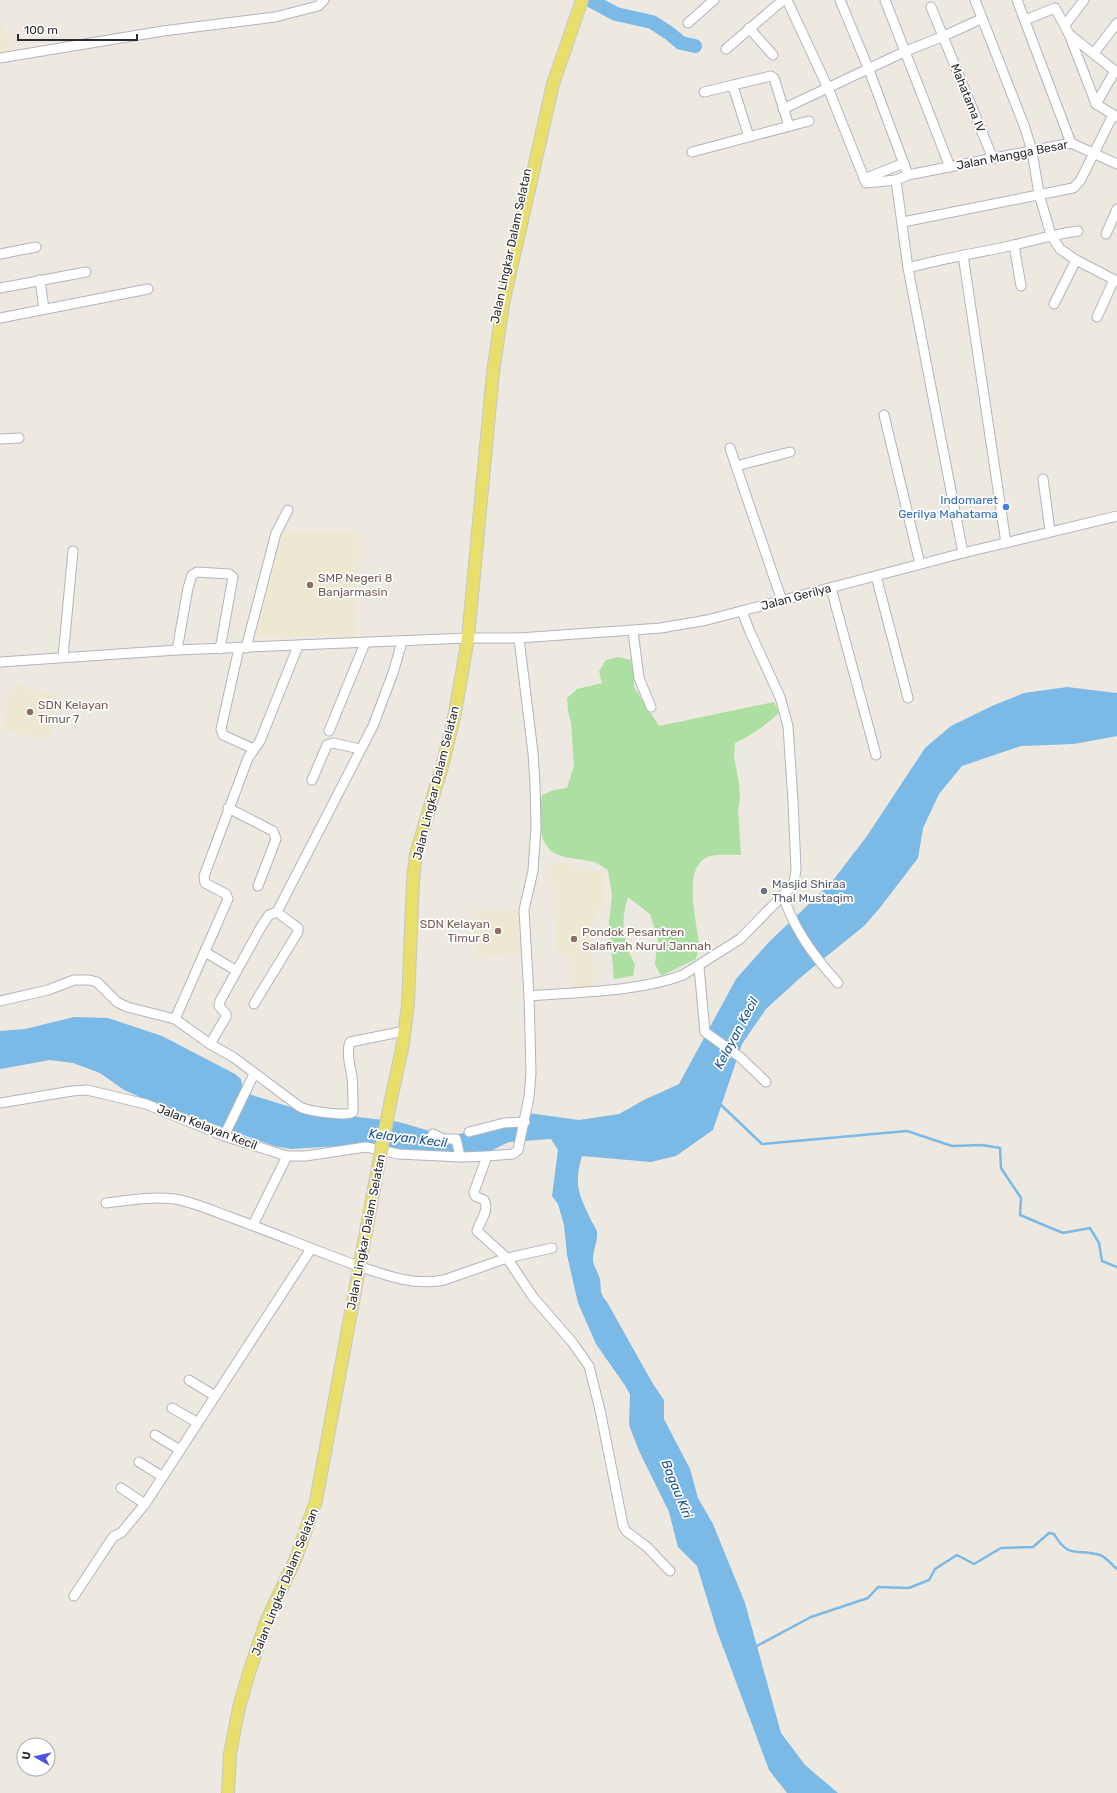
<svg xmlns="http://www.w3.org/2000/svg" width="1117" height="1793" font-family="Rubik,sans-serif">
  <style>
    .education { fill: #ede8d1 }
    .green { fill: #acdfa1 }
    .water { fill: #7bb9e6 }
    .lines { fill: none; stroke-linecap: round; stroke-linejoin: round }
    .stream { stroke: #7bb9e6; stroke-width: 2.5 }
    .river { stroke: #7bb9e6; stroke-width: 14 }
    .minor-casing { stroke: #b3b4be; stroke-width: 11 }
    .major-casing { stroke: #c8c8c8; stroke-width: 14 }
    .minor { stroke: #fff; stroke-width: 9 }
    .major { stroke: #e7de6b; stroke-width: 12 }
    .major-bridge-casing { stroke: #c8c8c8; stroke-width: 14; stroke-linecap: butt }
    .major-bridge { stroke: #e7de6b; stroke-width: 12 }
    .shop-dot { fill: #3f7fe0; stroke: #fff; stroke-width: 1.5 }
    .education-dot { fill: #8d6e63; stroke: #fff; stroke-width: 1.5 }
    .worship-dot { fill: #6b7280; stroke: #fff; stroke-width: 1.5 }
    .labels { text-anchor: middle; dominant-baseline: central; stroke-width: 3.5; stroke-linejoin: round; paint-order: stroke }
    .street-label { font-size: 12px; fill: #2c2c2c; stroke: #fff }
    .shop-label { font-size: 12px; fill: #366cbe; stroke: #fff; text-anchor: end }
    .education-label { font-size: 12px; fill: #785e54; stroke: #fff; text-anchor: start }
    .worship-label { font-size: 12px; fill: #5b616d; stroke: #fff; text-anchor: start }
    .water-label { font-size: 13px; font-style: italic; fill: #185695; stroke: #fff }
  </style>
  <rect width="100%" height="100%" fill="#ede9e0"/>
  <g class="education">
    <polygon points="0,20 13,51 0,54"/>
    <polygon points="277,531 359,533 356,637 249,636"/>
    <polygon points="14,684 26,685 27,689 57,695 50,740 2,729 8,694"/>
    <polygon points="570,862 574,871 605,870 605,898 591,924 594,987 571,989 569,954 557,955 551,864"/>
    <polygon points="519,909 524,953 475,958 473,910"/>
  </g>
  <path class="green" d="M618 657 631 660 634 673V687L659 726 774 702 779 713C766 725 751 736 735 743L734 757 739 783 740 798 738 811 741 855C733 855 715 854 707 857 682 868 697 923 699 944 699 949 697 954 696 959L661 976 655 964 658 939 650 914 628 897C620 920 623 943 635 964L633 976 614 979 609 923 612 895 608 870C604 868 600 865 597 863 574 855 548 864 541 832 538 819 539 809 542 795L554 790 567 788 574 766 571 723 568 711 567 698 577 689 602 683 599 671 606 660Z"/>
  <path class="water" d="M1067 687 1117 693V736L1074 744 1021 746 962 766 939 794 923 828 918 858 879 909 864 926 801 977 766 1009 742 1044 713 1130 676 1156 651 1162 582 1156C574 1183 578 1193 590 1218 592 1223 596 1227 597 1232 598 1241 593 1250 593 1259 593 1266 597 1270 599 1276 603 1288 597 1290 607 1302L653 1384 664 1400V1419L690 1469 698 1498 713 1524 745 1603 781 1733 805 1765 838 1793H787L769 1770 717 1631 697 1566 678 1547 669 1512 639 1451 629 1425 630 1394 624 1384 596 1344 578 1303 567 1255 564 1225 558 1204 552 1196 558 1150 551 1139 509 1142 484 1154 427 1153 370 1144 291 1149 274 1146 147 1100 124 1090 100 1073 73 1063 50 1060 0 1069V1031L25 1029 74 1017 108 1018 162 1036 235 1074 241 1079 243 1090 252 1095 300 1110 399 1122 430 1131 442 1137 453 1136 498 1122 519 1121 528 1113 579 1120 619 1114 644 1100 679 1084 736 979 769 942 831 883 867 836 925 748 951 726 992 706 1024 693Z"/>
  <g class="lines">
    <g class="stream">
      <polyline points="720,1104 762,1144 907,1131 952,1146 982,1145 1000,1148 1001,1168 1021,1198 1020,1215 1063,1233 1090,1228 1099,1243 1102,1261 1117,1267"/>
      <path d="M755 1647 811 1617 868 1598 878 1587 909 1588 929 1580 935 1569 957 1555 974 1564 1001 1548 1033 1547 1049 1533 1054 1534C1069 1560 1077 1548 1100 1555 1106 1557 1112 1565 1117 1569"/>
    </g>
    <polyline class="river" points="590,0 616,14 652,22 669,33 681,43 695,46"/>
    <defs>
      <g id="minor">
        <polyline points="787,0 828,88 866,183 896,180 908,175 1071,143 1117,164"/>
        <polyline points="840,0 869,70 908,175"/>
        <polyline points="885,0 950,167"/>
        <polyline points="975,0 1025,128 1032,151 1039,194 1051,235 1060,249 1076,260 1117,281"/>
        <polyline points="1017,0 1071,143"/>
        <polyline points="931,7 993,159"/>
        <polyline points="1025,20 1055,8 1069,34 1096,104 1117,117"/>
        <polyline points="688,23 714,0"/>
        <polyline points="1065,25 1084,0"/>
        <polyline points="749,28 773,55"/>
        <polyline points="1069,34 1115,71 1096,104"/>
        <polyline points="726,49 783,0"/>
        <polyline points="1094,53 1117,23"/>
        <polyline points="0,58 163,31 275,17 318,6 324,0"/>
        <polyline points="733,86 749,137"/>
        <polyline points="704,92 771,76 774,78 789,126"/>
        <polyline points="783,109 906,51 944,36 981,19"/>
        <polyline points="692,152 809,121"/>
        <polyline points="864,179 904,163"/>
        <polyline points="896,180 908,268 963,553"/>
        <polyline points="903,222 1073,188 1080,181 1113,115"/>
        <polyline points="1106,234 1117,209"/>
        <polyline points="1014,245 1021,286"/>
        <polyline points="0,254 36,247"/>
        <polyline points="963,255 1006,543"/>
        <path d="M908 268C943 258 979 253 1014 245 1035 240 1056 234 1078 231"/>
        <polyline points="40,280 44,309"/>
        <polyline points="0,288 86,272"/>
        <polyline points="1054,304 1076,260"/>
        <polyline points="1097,317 1114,280"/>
        <polyline points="0,318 148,289"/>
        <polyline points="884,415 920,564"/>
        <polyline points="0,439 19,438"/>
        <polyline points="730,448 736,466"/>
        <polyline points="1043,479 1050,531"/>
        <polyline points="876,576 908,698"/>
        <polyline points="831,588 876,755"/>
        <polyline points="782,601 736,466 790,452"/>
        <polyline points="633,631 639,678 651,707"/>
        <path d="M519 638 533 753 535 784 536 827 533 871 524 910 529 996 531 1073 529 1097 518 1150 513 1154 487 1156 474 1192 475 1196 484 1200C490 1210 480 1221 477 1231L507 1258 533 1297 572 1342 589 1366 600 1410 623 1525 626 1531 647 1547 670 1571"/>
        <polyline points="239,648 221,729 223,735 254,749"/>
        <polyline points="246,648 276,533 288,510"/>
        <polyline points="177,650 188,588 192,575 197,572 229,574 233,577 220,649"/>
        <polyline points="63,657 73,551"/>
        <polyline points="0,662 177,650 468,638 519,638 661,628 707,620 963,553 1117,516"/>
        <polyline points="329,731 365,643"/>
        <polyline points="312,780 327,745 333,743 360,749"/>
        <polyline points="228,808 273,831 276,839 258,886"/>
        <path d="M783 895C793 928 815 958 838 983"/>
        <polyline points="205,952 237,971"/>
        <polyline points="699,967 705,1032 740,1057 766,1082"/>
        <path d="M529 996C578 992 638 992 683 975L740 939 792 886 794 883 796 869 793 801 788 726 780 697 750 632 742 611"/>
        <path d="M0 1001 48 990 74 980H89L97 982 117 1002 127 1007 175 1019 210 1044 233 1057 300 1107C308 1111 347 1117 353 1112 353 1100 353 1088 352 1077 350 1066 346 1052 350 1042L405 1031"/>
        <polyline points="254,1004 298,932 298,928 277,912"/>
        <polyline points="175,1019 228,899 226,894 205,883 204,876 248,758 260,741 298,646"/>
        <polyline points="210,1044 226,1017 226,1014 219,1006 220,1001 261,927 269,915 277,912 373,726 393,673 402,642"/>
        <polyline points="0,1103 72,1091 87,1090 146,1104 224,1136 287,1156 305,1156 366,1147 398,1154 462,1157 487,1156"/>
        <polyline points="469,1132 504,1123 525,1122"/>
        <polyline points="433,1134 444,1139 456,1139 460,1156 462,1157"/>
        <polyline points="224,1136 254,1074"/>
        <path d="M106 1203C129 1200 152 1196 175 1199 193 1202 211 1210 227 1216 272 1232 316 1251 361 1267 388 1276 415 1286 444 1280L507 1258 552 1248"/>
        <polyline points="253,1225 287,1156"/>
        <polyline points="189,1380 215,1396"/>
        <polyline points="172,1408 198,1423"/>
        <polyline points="155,1435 180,1450"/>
        <polyline points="139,1462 163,1477"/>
        <polyline points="121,1488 145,1504"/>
        <polyline points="74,1596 113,1537 122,1532 145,1504 311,1249"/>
      </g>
      <g id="major">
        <polyline points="390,1104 403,1044 408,1004 413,880 416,854 443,763 455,713 468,638 493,373 503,304 553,84 582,0"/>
        <polyline points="228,1793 230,1754 239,1707 249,1673 266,1622 296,1558 316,1501 378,1167"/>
      </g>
    </defs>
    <use href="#minor" class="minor-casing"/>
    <use href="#major" class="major-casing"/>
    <use href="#minor" class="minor"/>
    <use href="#major" class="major"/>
    <defs>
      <polyline id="major-bridge" points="378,1167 390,1104"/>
    </defs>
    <use href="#major-bridge" class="major-bridge-casing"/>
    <use href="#major-bridge" class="major-bridge"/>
  </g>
  <circle class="shop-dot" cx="1006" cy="507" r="4"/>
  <g class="education-dot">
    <circle cx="310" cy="585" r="4"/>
    <circle cx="30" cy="712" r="4"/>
    <circle cx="498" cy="931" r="4"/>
    <circle cx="574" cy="939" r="4"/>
  </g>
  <circle class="worship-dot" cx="764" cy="891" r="4"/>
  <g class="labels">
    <g class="street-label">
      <text transform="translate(968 98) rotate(68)">Mahatama IV</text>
      <text transform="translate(1012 155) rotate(-11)">Jalan Mangga Besar</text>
      <text transform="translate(511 246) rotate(-78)">Jalan Lingkar Dalam Selatan</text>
      <text transform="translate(796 597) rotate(-15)">Jalan Gerilya</text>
      <text transform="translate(436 783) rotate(-76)">Jalan Lingkar Dalam Selatan</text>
      <text transform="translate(207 1127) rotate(21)">Jalan Kelayan Kecil</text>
      <text transform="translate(366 1232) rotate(-79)">Jalan Lingkar Dalam Selatan</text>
      <text transform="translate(285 1582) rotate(-68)">Jalan Lingkar Dalam Selatan</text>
    </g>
    <g class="shop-label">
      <text x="998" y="500">Indomaret<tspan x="998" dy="14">Gerilya Mahatama</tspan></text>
    </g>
    <g class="education-label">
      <text x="318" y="578">SMP Negeri 8<tspan x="318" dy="14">Banjarmasin</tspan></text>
      <text x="38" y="705">SDN Kelayan<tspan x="38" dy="14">Timur 7</tspan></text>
      <text x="490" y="924" text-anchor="end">SDN Kelayan<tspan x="490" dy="14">Timur 8</tspan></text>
      <text x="582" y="932">Pondok Pesantren<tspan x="582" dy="14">Salafiyah Nurul Jannah</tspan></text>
    </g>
    <g class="worship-label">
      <text x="772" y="884">Masjid Shiraa<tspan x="772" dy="14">Thal Mustaqim</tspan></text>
    </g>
    <g class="water-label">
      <text transform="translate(736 1033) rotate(-62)">Kelayan Kecil</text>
      <text transform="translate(408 1138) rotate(7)">Kelayan Kecil</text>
      <text transform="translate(677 1489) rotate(68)">Bagau Kiri</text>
    </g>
  </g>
  <g transform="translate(36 1757) rotate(278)"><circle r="19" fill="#ffffff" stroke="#ababab"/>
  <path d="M0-3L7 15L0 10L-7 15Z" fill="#4d51ed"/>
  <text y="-6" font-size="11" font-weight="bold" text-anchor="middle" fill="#2c2c2c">U</text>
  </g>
  <path d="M18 34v6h119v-6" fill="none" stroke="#2c2c2c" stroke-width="2"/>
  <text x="24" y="34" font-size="12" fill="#2c2c2c" stroke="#ffffff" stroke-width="3" paint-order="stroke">100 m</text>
</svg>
